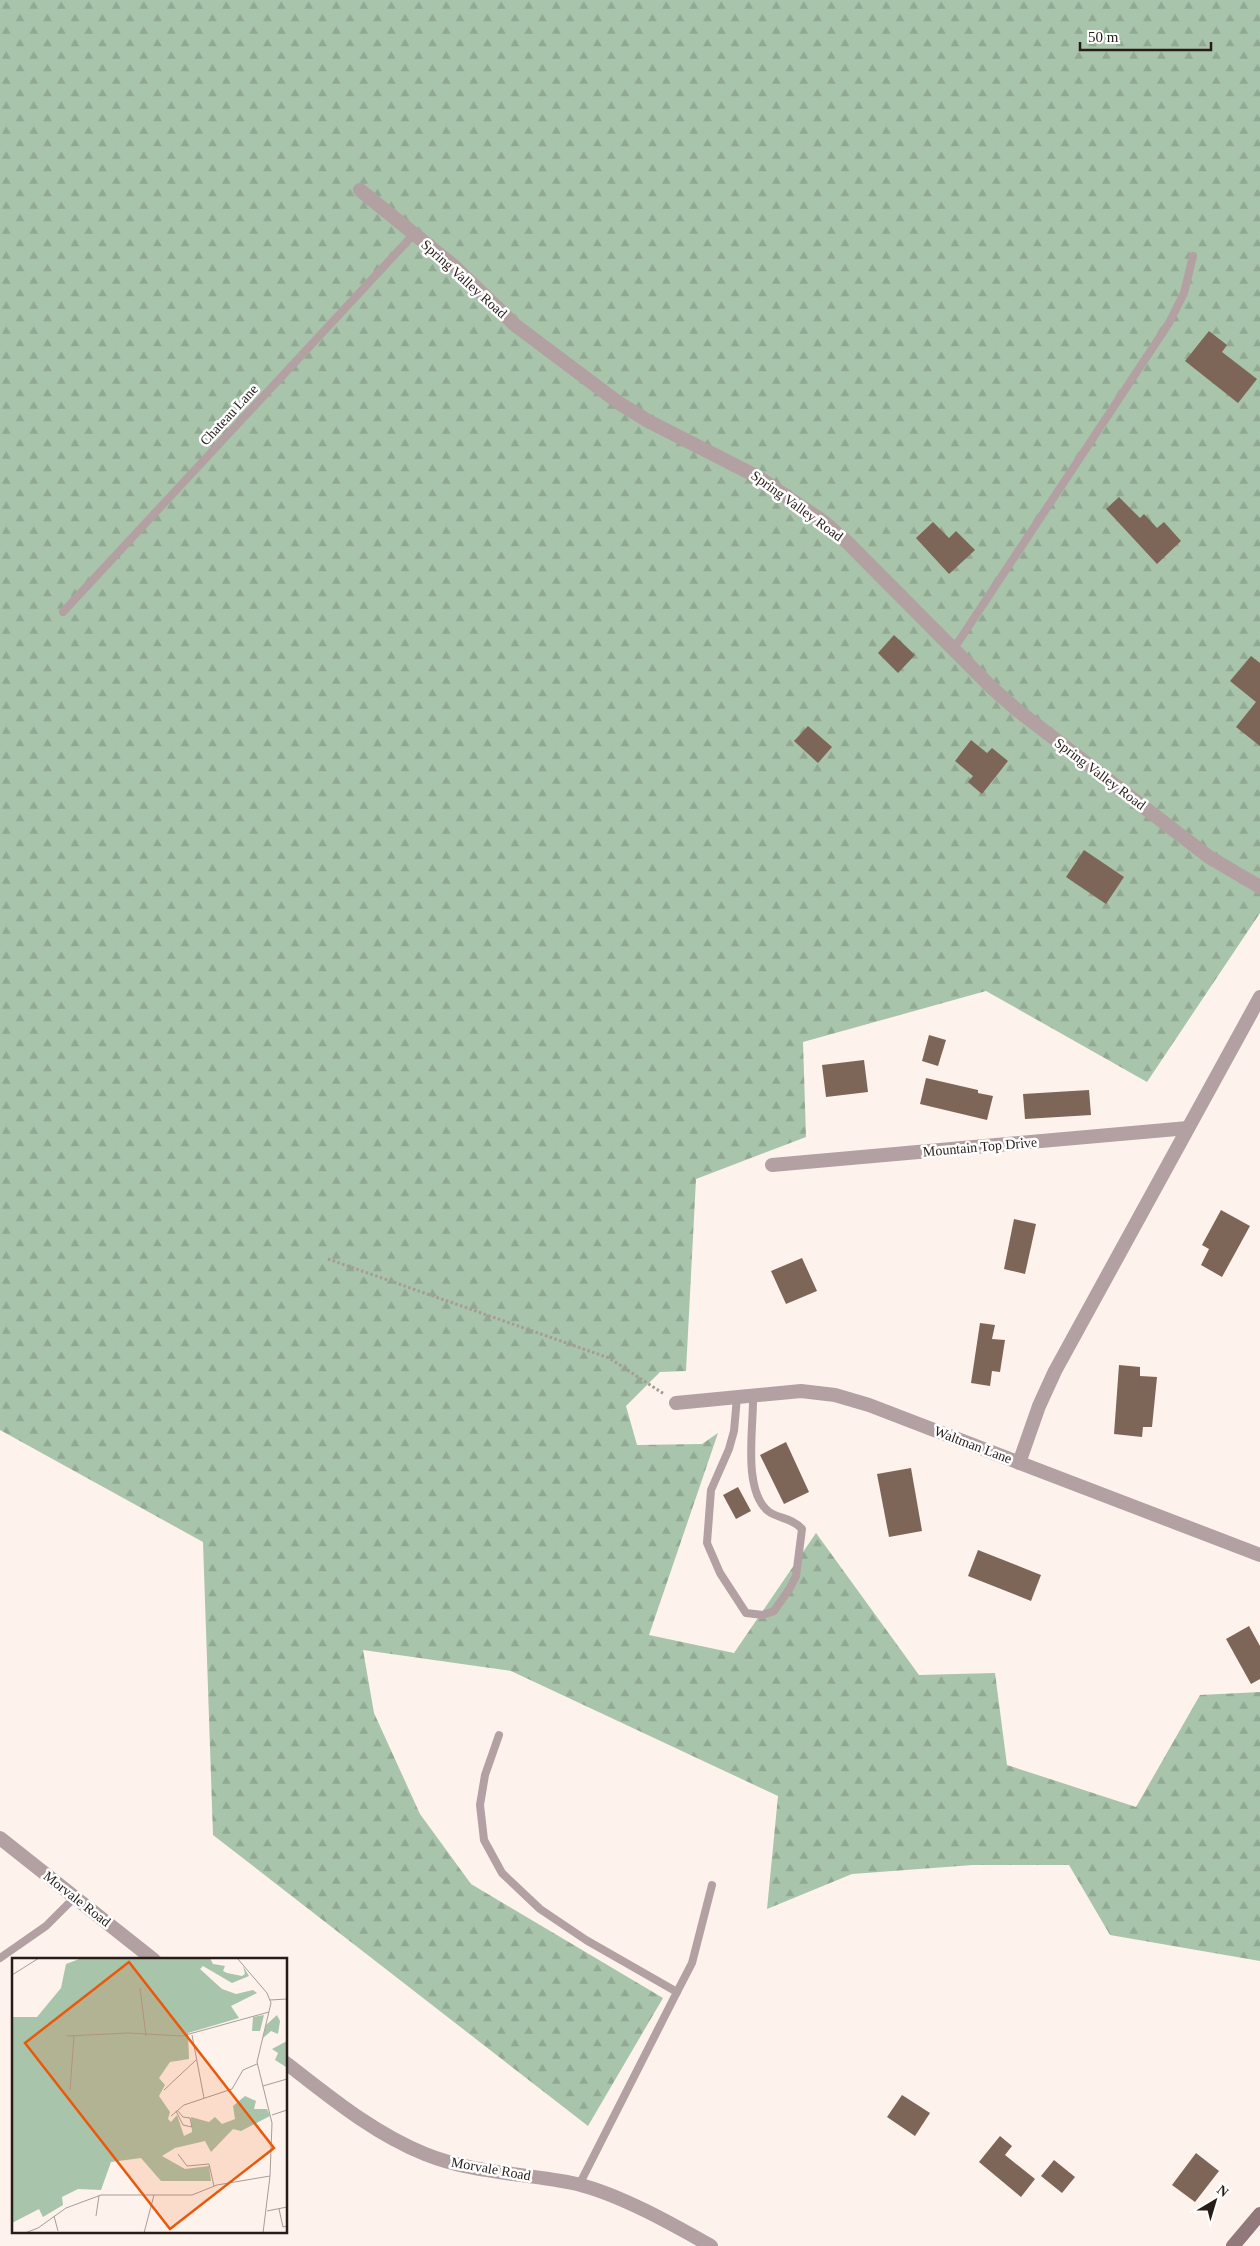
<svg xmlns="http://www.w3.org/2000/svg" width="1260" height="2246" font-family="Georgia,serif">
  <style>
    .forest { fill: url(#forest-firs) }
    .building { fill: #7d6557 }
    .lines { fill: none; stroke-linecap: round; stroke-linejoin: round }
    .path { stroke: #a79b96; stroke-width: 3; stroke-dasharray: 2.5 2.5; stroke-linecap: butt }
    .service { stroke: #b2a0a2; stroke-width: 8 }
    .minor { stroke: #b2a0a2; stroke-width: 14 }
    .secondary { stroke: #91787a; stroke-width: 14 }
    .labels { text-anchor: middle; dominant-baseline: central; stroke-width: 5; stroke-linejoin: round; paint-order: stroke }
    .street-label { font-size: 14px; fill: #271c18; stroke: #fff }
    .inset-road { fill: none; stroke: #a89c97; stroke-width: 1 }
    .view { fill: #e8590c; fill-opacity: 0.15; stroke: #e8590c; stroke-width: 2.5 }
    .inset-edge { fill: none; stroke: #271c18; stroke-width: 2.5 }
  </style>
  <defs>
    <pattern id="forest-firs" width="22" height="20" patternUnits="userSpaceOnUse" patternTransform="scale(1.25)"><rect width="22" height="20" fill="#a8c4aa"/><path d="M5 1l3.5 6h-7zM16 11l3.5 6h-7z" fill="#91a892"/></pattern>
  </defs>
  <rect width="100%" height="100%" fill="#fef2ec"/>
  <polygon class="forest" points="0,0 1260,0 1260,913 1147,1082 986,991 803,1042 806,1137 696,1179 686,1371 660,1372 626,1406 637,1445 702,1444 718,1433 649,1635 734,1653 816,1533 919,1675 995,1673 1007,1765 1136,1807 1200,1695 1260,1692 1260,1961 1110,1935 1069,1865 973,1865 852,1874 767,1909 778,1796 511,1671 363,1650 374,1713 420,1814 471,1884 663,1998 588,2126 213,1835 203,1542 0,1430"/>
  <g class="building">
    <polygon points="1209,331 1227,345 1222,352 1257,379 1238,403 1185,361"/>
    <polygon points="1119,497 1140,518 1144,514 1157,528 1164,522 1181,541 1157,564 1106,509"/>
    <polygon points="933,522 949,538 956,531 975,550 949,574 916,538"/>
    <polygon points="894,635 915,655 898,673 878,653"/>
    <polygon points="1251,656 1260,663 1260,746 1236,727 1256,702 1230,681"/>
    <polygon points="808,726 832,747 818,763 794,741"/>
    <polygon points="971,740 987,753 992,748 1008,761 982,794 968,782 973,776 955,761"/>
    <polygon points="1084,850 1124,877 1106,904 1066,877"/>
    <polygon points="929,1035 946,1040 938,1066 922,1061"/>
    <polygon points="864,1060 868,1092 826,1097 822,1065"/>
    <polygon points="926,1078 978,1090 978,1093 993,1096 987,1120 920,1104"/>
    <polygon points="1089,1090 1091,1115 1025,1119 1023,1094"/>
    <polygon points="1221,1210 1250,1226 1222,1277 1201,1265 1209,1249 1202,1245"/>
    <polygon points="1014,1219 1036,1224 1025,1274 1004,1269"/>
    <polygon points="802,1258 817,1291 786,1304 771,1271"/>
    <polygon points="980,1323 995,1325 992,1339 1005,1340 1000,1372 992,1371 990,1386 971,1383"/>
    <polygon points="1119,1365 1140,1367 1140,1376 1157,1377 1152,1427 1143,1427 1142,1437 1114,1434"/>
    <polygon points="786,1442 809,1492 784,1504 760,1455"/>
    <polygon points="911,1468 922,1531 889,1537 877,1474"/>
    <polygon points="738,1487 751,1511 736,1519 723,1495"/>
    <polygon points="978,1550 1041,1575 1031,1601 968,1576"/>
    <polygon points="1249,1626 1260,1646 1260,1679 1251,1684 1226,1639"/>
    <polygon points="902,2095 930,2113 915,2136 887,2117"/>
    <polygon points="1000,2136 1012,2146 1005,2155 1035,2179 1021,2197 979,2162"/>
    <polygon points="1196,2153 1219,2171 1195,2202 1172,2185"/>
    <polygon points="1054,2160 1075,2177 1062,2193 1041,2176"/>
  </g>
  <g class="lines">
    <polyline class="path" points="328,1259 609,1358 664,1394"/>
    <g class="service">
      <polyline points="63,612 414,234"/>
      <polyline points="953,650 1169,323 1184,293 1193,256"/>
      <path d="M737 1397 734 1431 729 1449 711 1490 707 1543 720 1573 746 1613 763 1615 774 1611 790 1588 796 1576 802 1529C791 1517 778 1519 768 1511 742 1489 754 1426 753 1395"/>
      <polyline points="499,1735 485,1775 480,1805 484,1840 502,1873 540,1909 586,1940 677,1992 579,2185"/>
      <polyline points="0,1958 46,1926 75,1897"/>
      <polyline points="677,1992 692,1963 712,1885"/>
    </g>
    <g class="minor">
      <polyline points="360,190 455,267 515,325 619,403 648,421 758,477 824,522 847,542 991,687 1017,710 1209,857 1260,887"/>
      <polyline points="772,1165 1188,1128"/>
      <polyline points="676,1403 801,1391 835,1395 869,1405 1260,1555"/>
      <polyline points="1019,1463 1039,1406 1055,1371 1260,997"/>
      <polyline points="0,1838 154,1960"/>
      <path d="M286 2063C330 2097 373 2133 425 2154 474 2174 527 2173 577 2184 621 2195 672 2224 711 2246"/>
    </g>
    <polyline class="secondary" points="1233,2246 1260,2214"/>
  </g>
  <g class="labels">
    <g class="street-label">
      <text transform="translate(464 279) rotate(42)">Spring Valley Road</text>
      <text transform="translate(229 415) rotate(-47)">Chateau Lane</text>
      <text transform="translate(797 506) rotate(36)">Spring Valley Road</text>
      <text transform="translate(1100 774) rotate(37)">Spring Valley Road</text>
      <text transform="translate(980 1147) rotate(-5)">Mountain Top Drive</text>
      <text transform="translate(973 1445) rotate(21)">Waltman Lane</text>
      <text transform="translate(77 1899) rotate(38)">Morvale Road</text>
      <text transform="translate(491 2169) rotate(10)">Morvale Road</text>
    </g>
  </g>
  <g transform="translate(12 1958)">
    <rect width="275" height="275" fill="#fef2ec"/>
    <path d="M70 0H198L201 6 213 8 211 13 215 15 230 18 233 16 231 8 237 18 220 25 191 8 188 11 210 31 224 36 241 32 245 35 219 48 227 60 176 75 177 101 158 104 147 120 153 127 147 138 158 154 156 161 159 164 165 157 172 178 180 174 179 159 197 164 203 159 210 166 223 161 221 148 233 138 244 143 242 151H255L258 158 229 173 221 171 199 194 193 183 163 190 150 198 173 211 197 208 199 223H149L129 200 99 204 89 232 66 231 50 239 51 247 31 259 27 251 0 265V59H25L49 30 54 6ZM252 57 248 73H240L241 59ZM265 57 268 63 266 76 259 73 251 80 254 67ZM275 83V109H274L263 102 266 95 260 91Z" fill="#a8c4aa"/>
    <path class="inset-road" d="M225 0 255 35 259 45 245 104 260 165 258 218 251 275M0 17 27 0M128 30 134 78M258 42 275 41M180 77 192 140M55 78 116 75 170 78 257 54M251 128 275 121M58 132 62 78M152 132 184 102M164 153 171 167 180 169 178 160 171 159 165 152M260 157 275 152M159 158 172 147 220 131 231 112 245 106M166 196 175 208 197 206 202 228M267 251 271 269 275 268M255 253 275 249M42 258 46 273M84 258 87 238M13 275 26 270 54 250 89 237H180L205 227 258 218M132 275 142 237"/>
    <path class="view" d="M117 4 262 190 158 271 13 85Z"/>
    <rect width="275" height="275" class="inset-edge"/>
  </g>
  <g transform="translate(1215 2201) rotate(38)" stroke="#ffffff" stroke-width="4" paint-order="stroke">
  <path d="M0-4L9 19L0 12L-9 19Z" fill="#271c18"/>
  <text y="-8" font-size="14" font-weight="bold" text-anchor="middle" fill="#271c18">N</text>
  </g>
  <path d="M1080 42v8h131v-8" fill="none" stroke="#271c18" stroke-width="2.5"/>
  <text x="1088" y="42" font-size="15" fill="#271c18" stroke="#ffffff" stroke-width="4" paint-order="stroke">50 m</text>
</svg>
